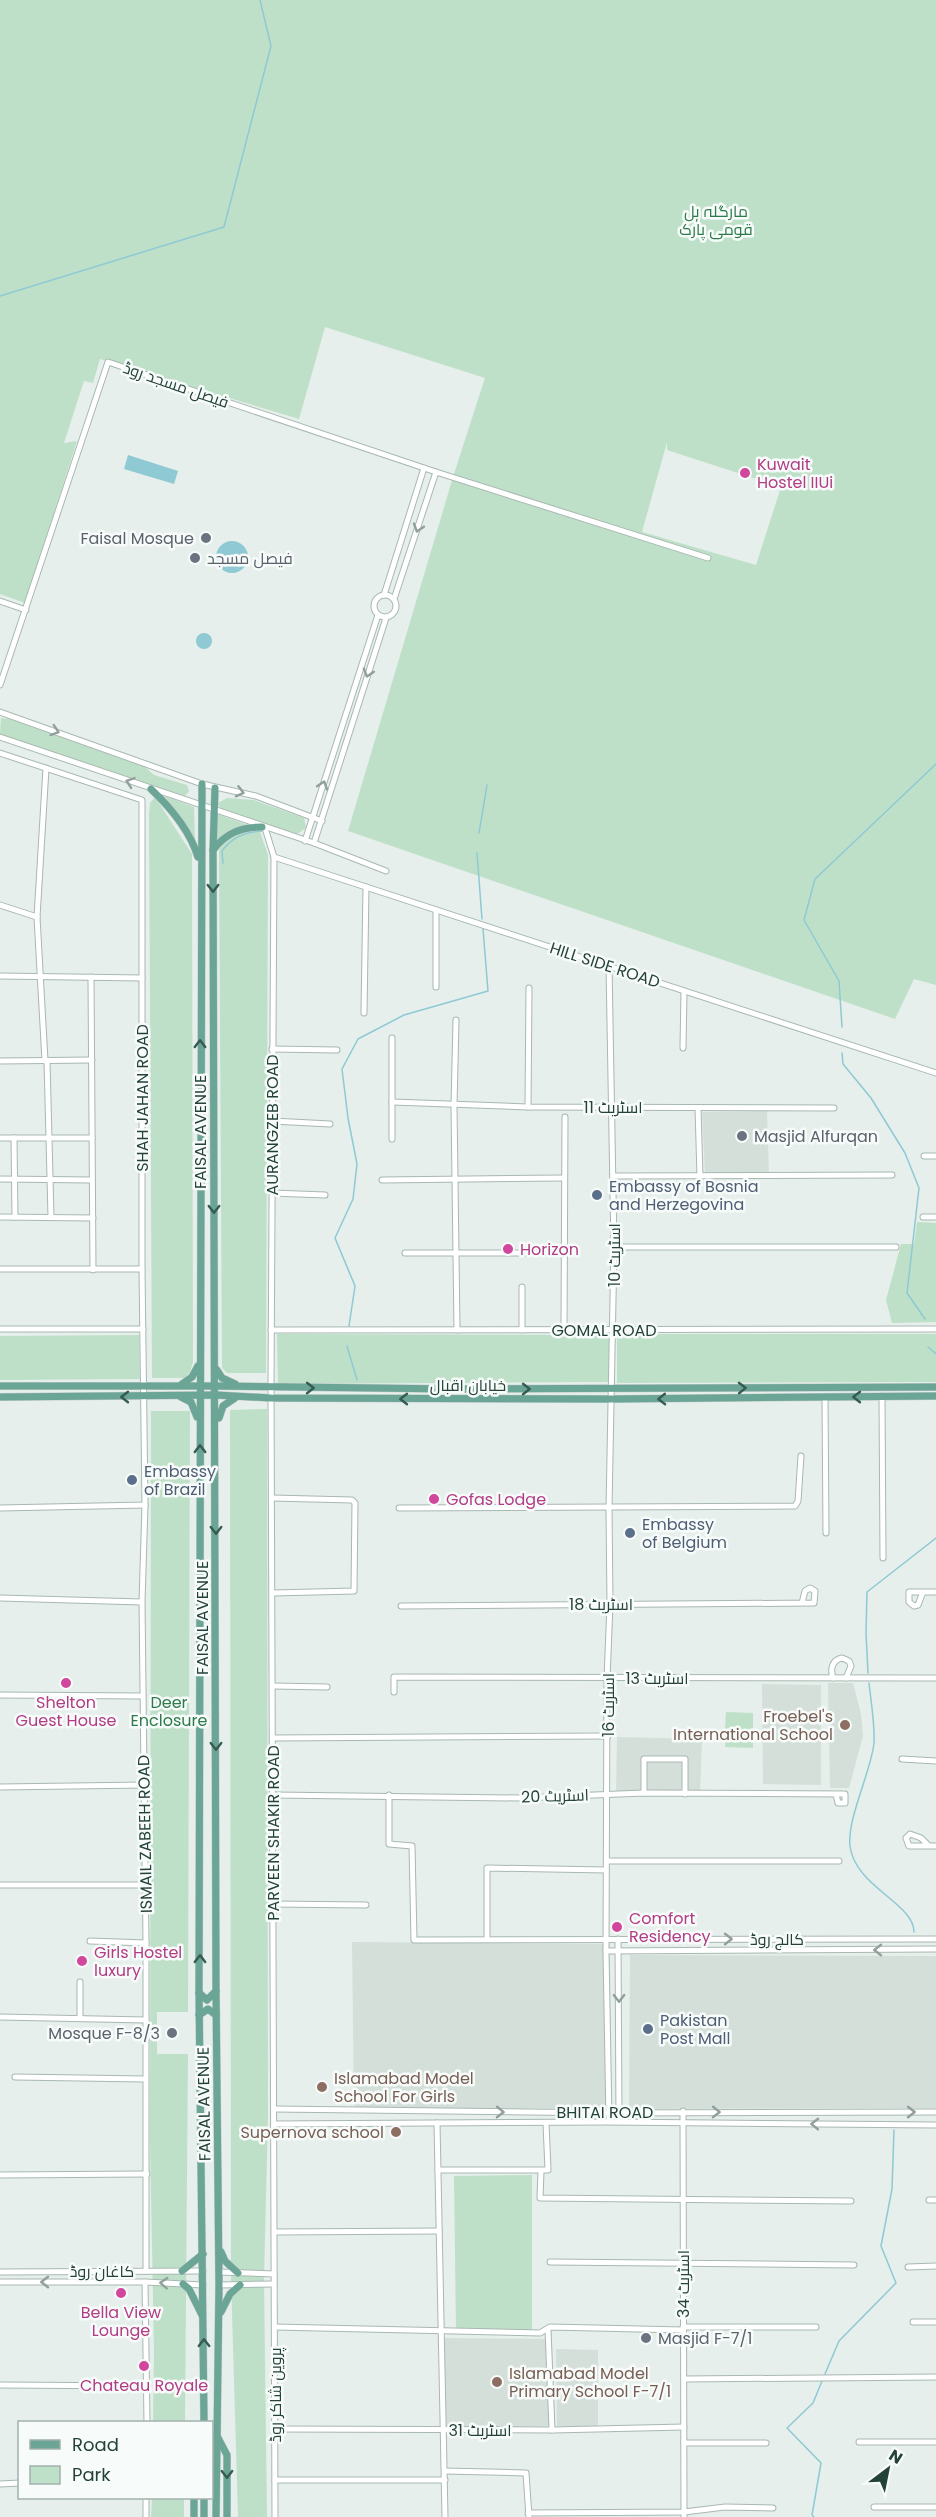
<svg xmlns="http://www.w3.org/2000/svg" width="936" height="2517" font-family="Poppins,Cairo,sans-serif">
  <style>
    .built { fill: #d4dfda }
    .green { fill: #bfe0c8; fill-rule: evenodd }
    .water { fill: #8ec9d4 }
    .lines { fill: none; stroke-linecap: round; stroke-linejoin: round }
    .stream { stroke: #8ec9d4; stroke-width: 1.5 }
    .minor-casing { stroke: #a8b8b2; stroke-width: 7 }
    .major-casing { stroke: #c2cac8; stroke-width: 8 }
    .minor { stroke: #fff; stroke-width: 5 }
    .major { stroke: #6aa596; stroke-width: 7 }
    .oneway { stroke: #92a09c }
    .oneway2 { stroke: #365b51 }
    .hotel-dot { fill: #d1479c; stroke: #f7fbf9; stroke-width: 2 }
    .worship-dot { fill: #6b7280; stroke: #f7fbf9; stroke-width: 2 }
    .service-dot { fill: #5c6f8a; stroke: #f7fbf9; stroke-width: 2 }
    .education-dot { fill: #8d6e63; stroke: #f7fbf9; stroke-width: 2 }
    .labels { text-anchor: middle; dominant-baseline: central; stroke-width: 5; stroke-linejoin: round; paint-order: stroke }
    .park-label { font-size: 16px; fill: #2d7a4b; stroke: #f7fbf9 }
    .street-label { font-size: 16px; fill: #24423a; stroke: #f7fbf9 }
    .hotel-label { font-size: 16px; fill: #b23c85; stroke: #f7fbf9; text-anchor: start }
    .worship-label { font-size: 16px; fill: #5b616d; stroke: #f7fbf9; text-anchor: start }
    .service-label { font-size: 16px; fill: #4e5e75; stroke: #f7fbf9; text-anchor: start }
    .education-label { font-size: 16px; fill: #785e54; stroke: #f7fbf9; text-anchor: end }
  </style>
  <rect width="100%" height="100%" fill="#e6efeb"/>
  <g class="built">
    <polygon points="767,1111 769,1174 705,1174 702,1112"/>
    <polygon points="828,1683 853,1683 861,1714 863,1736 849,1788 830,1788"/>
    <polygon points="762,1684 821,1685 821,1785 763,1784"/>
    <polygon points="617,1737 702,1739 700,1794 611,1797 616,1794"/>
    <polygon points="352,1942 610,1944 611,2108 354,2109"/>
    <polygon points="630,1955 936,1956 936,2108 629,2109"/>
    <polygon points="443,2338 550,2339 550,2426 445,2428"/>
    <polygon points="556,2349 598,2350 598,2427 557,2426"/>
  </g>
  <g class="green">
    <path d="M0 0H936V985L914 979 895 1019 348 831 453 477 485 378 325 327 299 419 100 359 93 383 84 381 64 443 77 441 25 603 0 594ZM667 442V450L781 487 756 565 642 532Z"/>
    <polygon points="1,718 10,719 144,766 154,775 187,785 189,791 185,796 0,734"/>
    <polygon points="165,796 194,807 195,844"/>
    <polygon points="155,797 192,854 193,1362 190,1372 185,1378 152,1378 149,815 150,803"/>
    <polygon points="227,798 254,800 304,818 306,828 297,834 220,808 218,803"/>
    <polygon points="217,814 248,825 230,830 217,840"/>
    <path d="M259 829 268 855 266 1373H227L222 1368 219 849C231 835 241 832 259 829Z"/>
    <polygon points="917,1222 936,1223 936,1322 892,1323 886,1300 901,1244 914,1244"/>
    <polygon points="277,1334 611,1335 610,1382 278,1384"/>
    <polygon points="617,1334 936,1334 936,1382 617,1383"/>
    <polygon points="139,1335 140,1379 0,1380 0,1336"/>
    <polygon points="267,1409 268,2116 264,2279 267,2517 238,2517 231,2278 230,1410"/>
    <polygon points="151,1411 190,1411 188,2012 157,2012 157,2054 188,2054 185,2422 153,2422 154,2351 150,2142"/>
    <polygon points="726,1712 753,1713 753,1729 725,1729"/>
    <polygon points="726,1731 753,1731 753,1748 725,1747"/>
    <polygon points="532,2175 532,2331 456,2330 454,2176"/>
    <polygon points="152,2498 184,2498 184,2517 151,2517"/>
  </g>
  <g class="water">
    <polygon points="128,455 178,471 174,484 124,469"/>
    <circle cx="232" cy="557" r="16"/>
    <circle cx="204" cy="641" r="8"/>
  </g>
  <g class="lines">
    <g class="stream">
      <polyline points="0,296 224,227 271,46 260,0"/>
      <polyline points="479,833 487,785"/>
      <polyline points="477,853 482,919"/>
      <path d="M223 863 222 851C232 837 245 832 262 831"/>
      <polyline points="842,1027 839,981 804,920 815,879 936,764"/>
      <polyline points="842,1053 843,1064 871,1098 905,1153 919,1188 907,1293 925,1319"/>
      <polyline points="349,1326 355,1286 335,1238 353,1199 357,1164 348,1118 342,1069 358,1039 404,1015 488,991 483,929"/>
      <polyline points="347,1346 357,1380"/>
      <polyline points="928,1347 936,1354"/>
      <polyline points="868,1673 866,1633 867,1592 936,1538"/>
      <path d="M869 1683C871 1702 875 1724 874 1743 871 1772 847 1818 850 1846 855 1887 914 1903 914 1932"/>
      <polyline points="825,2374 839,2341 896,2283 881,2246 892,2189 894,2130"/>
      <polyline points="814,2517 812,2515 821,2463 787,2428 813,2403 822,2381"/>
    </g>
    <defs>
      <g id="minor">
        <circle cx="385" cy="606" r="11"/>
        <polyline points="384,595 424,468"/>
        <polyline points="394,599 436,472"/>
        <polyline points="0,601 26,610"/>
        <polyline points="0,685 108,362 436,472 708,558"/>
        <polyline points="0,712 202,784 256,796 322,821"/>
        <polyline points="0,737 314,843 386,871"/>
        <polyline points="0,753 142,800 142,1269 145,1505 142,1602 146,1943 146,2271"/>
        <polyline points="265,828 274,857 271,1388 275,2517"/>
        <polyline points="305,841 378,615"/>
        <polyline points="314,843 386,618"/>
        <polyline points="274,857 936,1073"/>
        <polyline points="0,905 37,917"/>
        <polyline points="0,976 142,978"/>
        <polyline points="91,977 93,1270"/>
        <polyline points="436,987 436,910"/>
        <polyline points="364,1013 366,887"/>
        <polyline points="456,1020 454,1106 457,1330"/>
        <polyline points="392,1038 392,1139"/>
        <polyline points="683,1048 684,991"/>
        <polyline points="272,1049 337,1050"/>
        <polyline points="0,1061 92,1060"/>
        <polyline points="45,1061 37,917 46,768"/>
        <polyline points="47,1061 51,1217"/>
        <polyline points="392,1102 528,1107 834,1108"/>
        <polyline points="528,1107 529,988"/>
        <polyline points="698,1108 700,1176"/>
        <polyline points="272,1121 330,1124"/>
        <polyline points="0,1138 92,1138"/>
        <polyline points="14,1138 15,1217"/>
        <polyline points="924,1156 936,1156"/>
        <polyline points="613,1176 892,1175"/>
        <polyline points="0,1179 92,1180"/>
        <polyline points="382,1180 564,1178"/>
        <polyline points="272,1193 325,1195"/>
        <polyline points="0,1217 93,1218"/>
        <polyline points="923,1217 936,1217"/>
        <polyline points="614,1247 896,1247"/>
        <polyline points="405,1253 565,1253"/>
        <polyline points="0,1269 142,1269"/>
        <polyline points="0,1329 143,1329"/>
        <polyline points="271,1330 936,1329"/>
        <polyline points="522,1330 522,1287"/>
        <polyline points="564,1330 565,1117"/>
        <polyline points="882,1396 883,1558"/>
        <polyline points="825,1397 826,1533"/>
        <polyline points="272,1498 352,1500 355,1503 354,1591 273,1593"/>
        <polyline points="0,1508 145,1505"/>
        <polyline points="399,1508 795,1506 798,1501 801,1456"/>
        <polyline points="923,1592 918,1605 914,1606 909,1602 909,1592 936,1592"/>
        <polyline points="0,1598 142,1602"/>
        <polyline points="401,1606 814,1603 815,1591 810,1588 805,1591 802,1603"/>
        <path d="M833 1678C830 1669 832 1660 842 1658L849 1661 851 1666 846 1678"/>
        <polyline points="273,1686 327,1687"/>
        <polyline points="394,1692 394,1677 936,1678"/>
        <polyline points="0,1695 143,1696"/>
        <polyline points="273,1738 608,1736"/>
        <polyline points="902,1759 936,1761"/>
        <polyline points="0,1787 144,1785"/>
        <polyline points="644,1793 644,1759 685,1759 685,1794"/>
        <polyline points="273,1795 520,1798 644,1793 845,1794 845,1803 838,1803 836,1794"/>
        <polyline points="389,1795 389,1844 412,1846 414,1940 936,1939"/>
        <polyline points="928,1845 921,1838 910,1834 906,1838 909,1846 936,1846"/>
        <polyline points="607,1861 839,1861"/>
        <polyline points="0,1885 145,1885"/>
        <polyline points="273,1904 366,1905"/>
        <polyline points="487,1939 487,1868 606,1870"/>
        <polyline points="618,1939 619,2122"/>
        <polyline points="90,1941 146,1943"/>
        <polyline points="606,1951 936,1949"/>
        <polyline points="80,1982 80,2018"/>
        <polyline points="0,2017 146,2020"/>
        <polyline points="15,2077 145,2079"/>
        <polyline points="274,2109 610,2113 936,2112"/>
        <polyline points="683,2111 684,2517"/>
        <polyline points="609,2122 606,1951 607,1679 610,1604 609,1508 614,1247 609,966"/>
        <polyline points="437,2123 445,2517"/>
        <polyline points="274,2124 609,2122 936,2125"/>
        <polyline points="438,2170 548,2170 546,2123"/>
        <polyline points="541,2171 540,2198 851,2201"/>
        <polyline points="0,2175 147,2174"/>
        <polyline points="929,2200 936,2200"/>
        <polyline points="274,2232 439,2231"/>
        <polyline points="550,2262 854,2265"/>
        <polyline points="908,2267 936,2266"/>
        <polyline points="0,2272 203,2271"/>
        <polyline points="219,2272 274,2274"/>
        <polyline points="0,2282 145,2282 203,2285"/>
        <polyline points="145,2282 147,2422"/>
        <polyline points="219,2285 274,2284"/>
        <polyline points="913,2322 936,2322"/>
        <polyline points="275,2327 540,2333 550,2327 683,2330"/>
        <polyline points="683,2327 816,2327"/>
        <polyline points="548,2329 552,2430"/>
        <polyline points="685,2379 936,2377"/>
        <polyline points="0,2385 148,2386"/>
        <polyline points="275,2429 552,2430 684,2427"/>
        <polyline points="859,2442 936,2442"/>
        <polyline points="684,2443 766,2443"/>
        <polyline points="445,2471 526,2473 529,2517"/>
        <polyline points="275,2480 445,2480"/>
        <polyline points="0,2484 20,2483"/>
        <polyline points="146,2498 146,2517"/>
        <polyline points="874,2507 936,2507"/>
        <polyline points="528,2513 684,2512 725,2507 773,2508"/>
      </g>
      <g id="major">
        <polyline points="202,784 199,1992 204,2422"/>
        <polyline points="215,788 213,852 216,1991 219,2285 216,2517"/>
        <path d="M151 789C171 808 190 831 198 857"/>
        <path d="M213 850C226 833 241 827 262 827"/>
        <polyline points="217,1370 222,1378 235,1384"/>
        <polyline points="182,1384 192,1377 198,1366"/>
        <polyline points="0,1386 215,1386 451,1389 936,1387"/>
        <polyline points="0,1397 216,1395 271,1398 613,1399 936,1396"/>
        <polyline points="181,1397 191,1402 197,1417"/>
        <polyline points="219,1418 223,1406 235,1398"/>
        <polyline points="199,1993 207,2000 216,1991"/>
        <polyline points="199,2015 208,2009 216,2015"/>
        <polyline points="221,2252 225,2261 238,2273"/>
        <polyline points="182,2271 203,2254"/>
        <polyline points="183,2284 189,2289 202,2315"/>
        <polyline points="221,2312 230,2294 240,2285"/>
        <polyline points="216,2434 227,2455 227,2517"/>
        <polyline points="204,2498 204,2517"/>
        <polyline points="194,2517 194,2498"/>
      </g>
    </defs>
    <use href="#minor" class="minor-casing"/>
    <use href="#major" class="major-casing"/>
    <use href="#minor" class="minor"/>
    <use href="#major" class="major"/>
  </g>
  <defs><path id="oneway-chevron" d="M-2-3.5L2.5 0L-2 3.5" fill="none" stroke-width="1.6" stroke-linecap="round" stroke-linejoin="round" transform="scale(1.5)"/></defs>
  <g class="oneway">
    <use href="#oneway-chevron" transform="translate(418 528) rotate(108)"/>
    <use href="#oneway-chevron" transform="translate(368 673) rotate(107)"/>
    <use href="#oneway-chevron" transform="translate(55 731) rotate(18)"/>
    <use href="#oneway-chevron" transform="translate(130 782) rotate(-161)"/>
    <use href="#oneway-chevron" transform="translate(323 785) rotate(-72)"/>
    <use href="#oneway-chevron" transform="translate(240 792) rotate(14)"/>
    <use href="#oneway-chevron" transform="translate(728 1939)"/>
    <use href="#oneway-chevron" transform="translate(878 1950) rotate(180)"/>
    <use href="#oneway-chevron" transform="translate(619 1998) rotate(89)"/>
    <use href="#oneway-chevron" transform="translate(500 2112) rotate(1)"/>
    <use href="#oneway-chevron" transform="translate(716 2112) rotate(1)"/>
    <use href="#oneway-chevron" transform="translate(911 2112)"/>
    <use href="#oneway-chevron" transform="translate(815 2124) rotate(-179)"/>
    <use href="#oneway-chevron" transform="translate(45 2282) rotate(180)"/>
    <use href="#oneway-chevron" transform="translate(164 2283) rotate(-177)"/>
  </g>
  <g class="oneway2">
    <use href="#oneway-chevron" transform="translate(213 888) rotate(90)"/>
    <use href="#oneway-chevron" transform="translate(200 1044) rotate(-90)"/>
    <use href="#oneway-chevron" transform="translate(214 1209) rotate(90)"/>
    <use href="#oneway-chevron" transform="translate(310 1388)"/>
    <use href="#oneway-chevron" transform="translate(742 1388) rotate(-1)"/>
    <use href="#oneway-chevron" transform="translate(526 1389)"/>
    <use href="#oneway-chevron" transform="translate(125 1397) rotate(180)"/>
    <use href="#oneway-chevron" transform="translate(857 1397) rotate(180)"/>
    <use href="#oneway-chevron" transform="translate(404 1399) rotate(-180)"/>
    <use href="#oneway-chevron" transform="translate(662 1399) rotate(179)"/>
    <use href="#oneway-chevron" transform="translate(200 1449) rotate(-90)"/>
    <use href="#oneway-chevron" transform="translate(216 1530) rotate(90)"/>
    <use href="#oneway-chevron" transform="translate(216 1746) rotate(90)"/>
    <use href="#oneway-chevron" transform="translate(200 1959) rotate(-89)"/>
    <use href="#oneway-chevron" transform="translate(204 2343) rotate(-91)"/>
    <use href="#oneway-chevron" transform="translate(227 2474) rotate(89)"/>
  </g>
  <g class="hotel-dot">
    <circle cx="745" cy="473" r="6"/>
    <circle cx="508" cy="1249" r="6"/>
    <circle cx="434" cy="1499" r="6"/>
    <circle cx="66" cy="1683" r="6"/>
    <circle cx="617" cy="1927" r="6"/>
    <circle cx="82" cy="1961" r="6"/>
    <circle cx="121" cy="2293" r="6"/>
    <circle cx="144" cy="2366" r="6"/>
  </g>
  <g class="worship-dot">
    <circle cx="206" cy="538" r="6"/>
    <circle cx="195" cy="558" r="6"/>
    <circle cx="742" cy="1136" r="6"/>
    <circle cx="172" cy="2033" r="6"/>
    <circle cx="646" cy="2338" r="6"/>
  </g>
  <g class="service-dot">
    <circle cx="597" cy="1195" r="6"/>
    <circle cx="132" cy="1480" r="6"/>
    <circle cx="630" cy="1533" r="6"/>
    <circle cx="648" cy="2029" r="6"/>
  </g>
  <g class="education-dot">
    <circle cx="845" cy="1725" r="6"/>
    <circle cx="322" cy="2087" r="6"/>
    <circle cx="396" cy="2132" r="6"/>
    <circle cx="497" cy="2382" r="6"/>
  </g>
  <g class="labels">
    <g class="park-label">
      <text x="716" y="211">مارگلہ ہل<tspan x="716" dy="18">قومی پارک</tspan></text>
      <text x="169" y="1702">Deer<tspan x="169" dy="18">Enclosure</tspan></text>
    </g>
    <g class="street-label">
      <text transform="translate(176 385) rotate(19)">فیصل مسجد روڈ</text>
      <text transform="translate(605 965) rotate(18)">HILL SIDE ROAD</text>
      <text transform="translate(142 1098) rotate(-90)">SHAH JAHAN ROAD</text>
      <text x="613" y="1107">اسٹریٹ 11</text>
      <text transform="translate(272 1125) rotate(-90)">AURANGZEB ROAD</text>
      <text transform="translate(200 1132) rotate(-90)">FAISAL AVENUE</text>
      <text transform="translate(614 1255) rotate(-90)">اسٹریٹ 10</text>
      <text x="604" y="1330">GOMAL ROAD</text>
      <text x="468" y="1385">خیابان اقبال</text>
      <text x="601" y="1604">اسٹریٹ 18</text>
      <text transform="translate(202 1618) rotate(-90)">FAISAL AVENUE</text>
      <text x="657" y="1678">اسٹریٹ 13</text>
      <text transform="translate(608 1705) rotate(-90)">اسٹریٹ 16</text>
      <text transform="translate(555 1796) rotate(-2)">اسٹریٹ 20</text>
      <text transform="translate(273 1833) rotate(-90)">PARVEEN SHAKIR ROAD</text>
      <text transform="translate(145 1834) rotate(-91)">ISMAIL ZABEEH ROAD</text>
      <text x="777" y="1939">کالج روڈ</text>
      <text transform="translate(204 2104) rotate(-91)">FAISAL AVENUE</text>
      <text x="605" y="2112">BHITAI ROAD</text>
      <text x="102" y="2271">کاغان روڈ</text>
      <text transform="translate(683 2284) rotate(-90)">اسٹریٹ 34</text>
      <text transform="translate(275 2395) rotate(-90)">پروین شاکر روڈ</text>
      <text x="480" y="2430">اسٹریٹ 31</text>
    </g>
    <g class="hotel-label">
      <text x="757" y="464">Kuwait<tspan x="757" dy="18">Hostel IIUi</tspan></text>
      <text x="520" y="1249">Horizon</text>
      <text x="446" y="1499">Gofas Lodge</text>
      <text x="66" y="1702" text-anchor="middle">Shelton<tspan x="66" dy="18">Guest House</tspan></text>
      <text x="629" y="1918">Comfort<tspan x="629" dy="18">Residency</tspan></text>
      <text x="94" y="1952">Girls Hostel<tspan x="94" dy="18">luxury</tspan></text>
      <text x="121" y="2312" text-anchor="middle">Bella View<tspan x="121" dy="18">Lounge</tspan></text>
      <text x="144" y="2385" text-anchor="middle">Chateau Royale</text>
    </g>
    <g class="worship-label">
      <text x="194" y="538" text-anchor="end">Faisal Mosque</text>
      <text x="207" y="558">فیصل مسجد</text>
      <text x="754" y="1136">Masjid Alfurqan</text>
      <text x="160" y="2033" text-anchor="end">Mosque F-8/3</text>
      <text x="658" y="2338">Masjid F-7/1</text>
    </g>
    <g class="service-label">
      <text x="609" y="1186">Embassy of Bosnia<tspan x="609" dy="18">and Herzegovina</tspan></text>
      <text x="144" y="1471">Embassy<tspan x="144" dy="18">of Brazil</tspan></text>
      <text x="642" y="1524">Embassy<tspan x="642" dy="18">of Belgium</tspan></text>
      <text x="660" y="2020">Pakistan<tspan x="660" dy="18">Post Mall</tspan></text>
    </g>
    <g class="education-label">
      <text x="833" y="1716">Froebel's<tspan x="833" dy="18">International School</tspan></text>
      <text x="334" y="2078" text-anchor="start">Islamabad Model<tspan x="334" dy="18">School For Girls</tspan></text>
      <text x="384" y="2132">Supernova school</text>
      <text x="509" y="2373" text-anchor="start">Islamabad Model<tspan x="509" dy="18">Primary School F-7/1</tspan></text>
    </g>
  </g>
  <rect x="18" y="2421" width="195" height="78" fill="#f7fbf9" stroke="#a3b1ad" stroke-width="1.5"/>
  <rect x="30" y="2440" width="30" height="9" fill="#6aa596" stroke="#a3b1ad" stroke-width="1.5"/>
  <text x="72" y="2451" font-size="18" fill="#24423a">Road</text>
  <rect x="30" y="2466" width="30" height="18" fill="#bfe0c8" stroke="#a3b1ad" stroke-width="1.5"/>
  <text x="72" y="2481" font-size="18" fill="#24423a">Park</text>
  <g transform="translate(888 2469) rotate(32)" stroke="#f7fbf9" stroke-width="4.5" paint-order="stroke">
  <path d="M0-4.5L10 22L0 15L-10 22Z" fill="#24423a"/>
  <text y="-9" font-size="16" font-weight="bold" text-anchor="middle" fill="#24423a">N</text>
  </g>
</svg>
